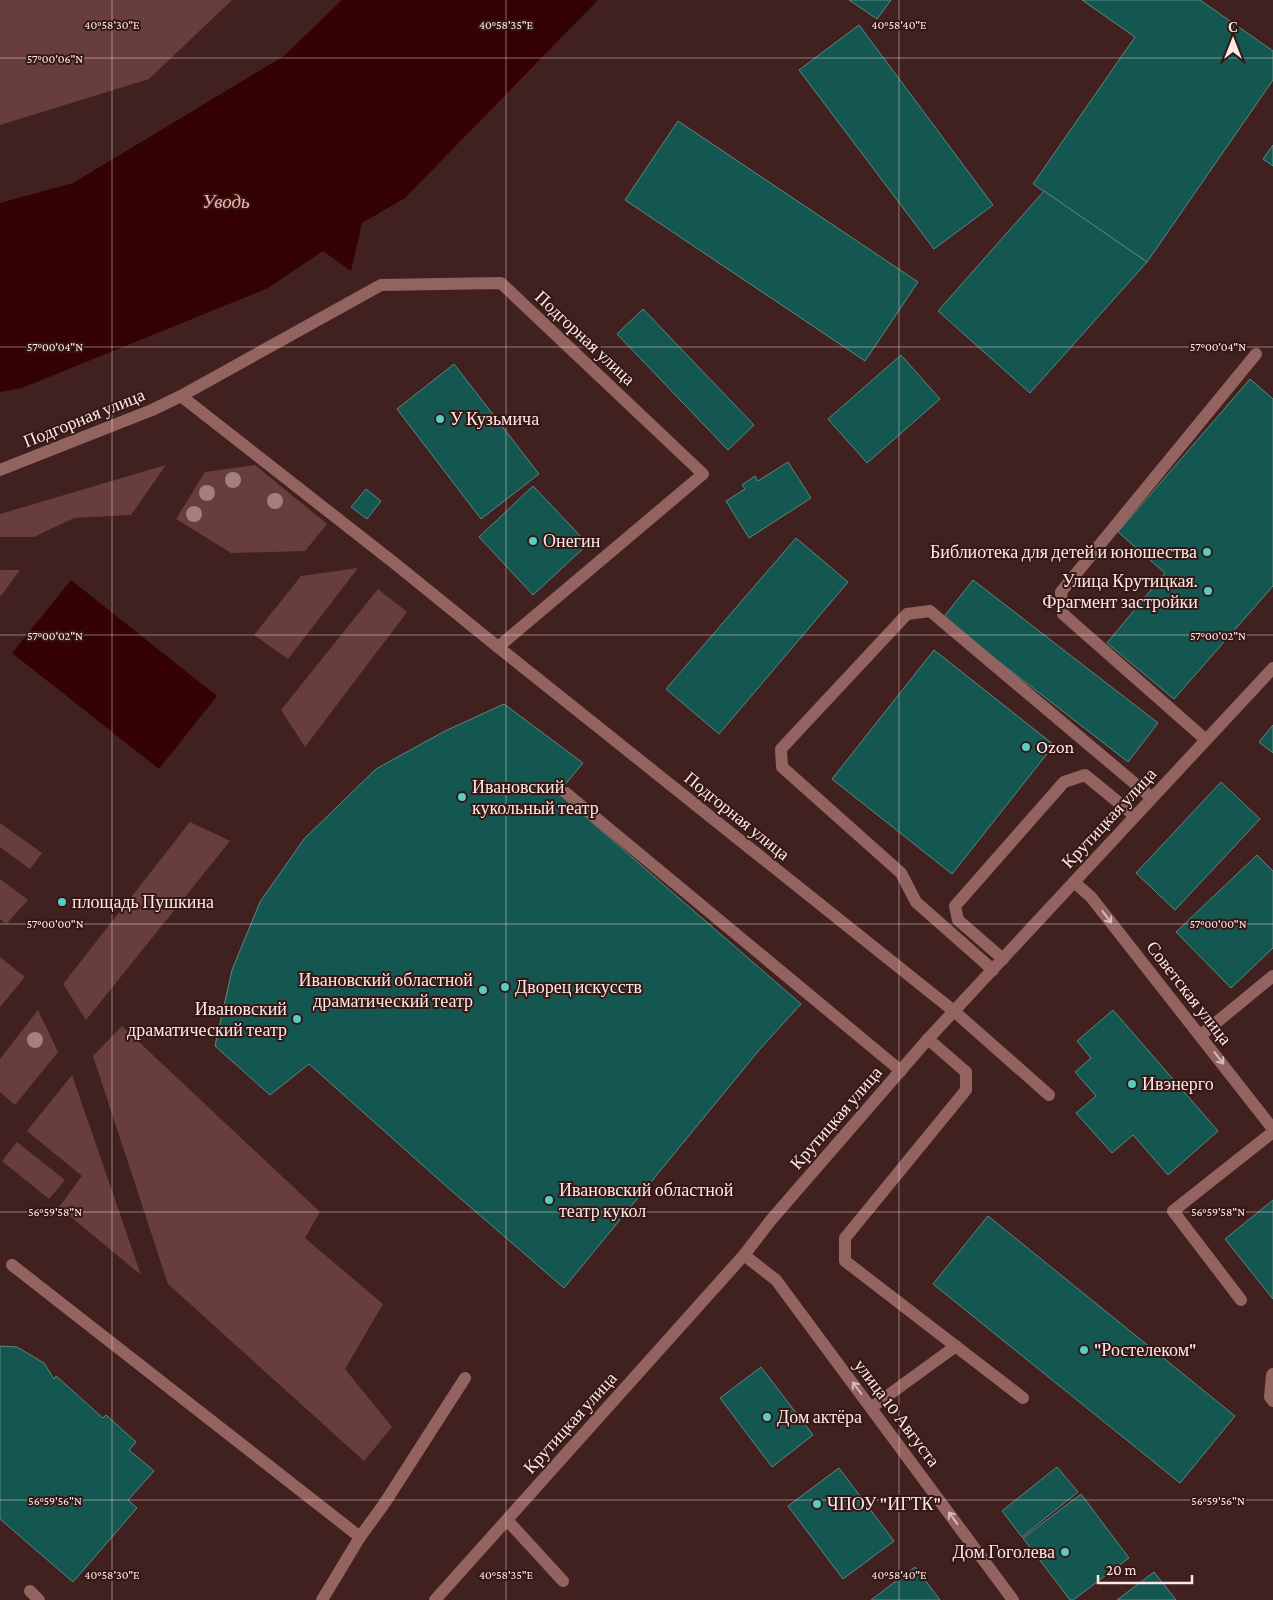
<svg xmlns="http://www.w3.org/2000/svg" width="1273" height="1600" font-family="'Crimson Pro',serif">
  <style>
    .green { fill: #673e3b }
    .water { fill: #350204 }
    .building { fill: #145751; stroke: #5c8781 }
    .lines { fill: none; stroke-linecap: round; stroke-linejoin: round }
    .minor { stroke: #93635f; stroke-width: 12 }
    .tree { fill: #a3807c }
    .oneway { stroke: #d9b9b7 }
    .ticks { fill: none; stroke: #fee8e6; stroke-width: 1; stroke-opacity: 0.45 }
    .poi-dot { fill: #57cec1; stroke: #351816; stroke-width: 2 }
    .labels { text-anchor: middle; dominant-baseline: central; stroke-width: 4; stroke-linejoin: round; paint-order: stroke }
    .street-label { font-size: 18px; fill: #fee8e6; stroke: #351816 }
    .poi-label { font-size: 18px; fill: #fee8e6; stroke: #351816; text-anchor: start }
    .water-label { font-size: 19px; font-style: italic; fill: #fdb2ab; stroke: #351816 }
    .ticks-label { font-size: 12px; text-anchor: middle; fill: #fee8e6; stroke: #351816; stroke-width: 4; stroke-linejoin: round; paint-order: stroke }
  </style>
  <rect width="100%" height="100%" fill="#40211f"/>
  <g class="green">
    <polygon points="0,0 232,0 149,79 0,125"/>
    <polygon points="166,465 131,515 74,518 34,537 0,537 0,514"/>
    <polygon points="255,465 327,524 305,551 231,553 176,519 205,472"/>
    <polygon points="358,568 288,659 254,635 301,576"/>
    <polygon points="0,570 20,570 0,597"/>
    <polygon points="378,589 407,612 305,747 281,710"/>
    <polygon points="190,822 230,841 86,1020 63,984"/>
    <polygon points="0,823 42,853 30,869 0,847"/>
    <polygon points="0,879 28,900 6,924 0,919"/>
    <polygon points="0,957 25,977 0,1007"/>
    <polygon points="38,1010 58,1052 15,1105 0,1092 0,1059"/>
    <polygon points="122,1026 320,1212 305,1238 383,1304 345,1369 392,1427 364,1461 168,1284 93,1056"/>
    <polygon points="72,1075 141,1275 59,1207 82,1176 27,1131"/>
    <polygon points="17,1142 65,1180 49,1199 2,1161"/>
  </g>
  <g class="water">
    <polygon points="342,0 598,0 405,198 362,223 351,271 323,251 268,288 22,388 0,392 0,203 73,183 284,56"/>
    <polygon points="71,580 217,696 159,769 12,653"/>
  </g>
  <g class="building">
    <polygon points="849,0 891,0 877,19"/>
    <polygon points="1082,0 1200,0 1273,51 1273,80 1147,262 1033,184 1135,37"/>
    <polygon points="859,25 993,205 934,249 799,70"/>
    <polygon points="678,121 918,282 865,361 625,200"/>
    <polygon points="1273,145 1273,166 1263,159"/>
    <polygon points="1044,191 1147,262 1030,393 938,311"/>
    <polygon points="643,309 754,425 728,450 617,334"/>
    <polygon points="901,355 940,399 867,463 828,419"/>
    <polygon points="454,364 539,474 481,519 397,409"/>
    <polygon points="1250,379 1273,399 1273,586 1174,699 1107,643 1165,573 1118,532"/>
    <polygon points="788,462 811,498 749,538 726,501 745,489 742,485 755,476 758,481"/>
    <polygon points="533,486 588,544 533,595 479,537"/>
    <polygon points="366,489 381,501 367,519 351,507"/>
    <polygon points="796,538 848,582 719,734 666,689"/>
    <polygon points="973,580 1158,723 1128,762 943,618"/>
    <polygon points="934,650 1054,745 952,874 832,779"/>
    <polygon points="504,704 583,763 558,793 801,1004 760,1049 564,1288 446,1186 309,1064 270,1095 215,1046 232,970 260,902 304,839 376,769 445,731"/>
    <polygon points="1273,725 1273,753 1259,742"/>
    <polygon points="1221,782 1260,819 1175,910 1136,873"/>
    <polygon points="1257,855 1273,871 1273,948 1231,988 1176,932"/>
    <polygon points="1113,1010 1218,1131 1168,1175 1133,1135 1112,1153 1076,1113 1096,1096 1075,1072 1091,1058 1077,1041"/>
    <polygon points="1273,1200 1273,1299 1225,1239"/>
    <polygon points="988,1216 1235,1416 1180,1483 933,1284"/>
    <polygon points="0,1346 17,1347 44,1363 54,1379 56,1376 103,1418 106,1415 136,1442 129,1450 154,1471 128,1500 137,1508 73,1582 0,1519"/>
    <polygon points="761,1367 813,1435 772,1467 720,1398"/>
    <polygon points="1057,1467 1078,1492 1022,1537 1002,1511"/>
    <polygon points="839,1468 894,1541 843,1579 788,1506"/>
    <polygon points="1081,1494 1129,1558 1073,1600 1070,1600 1023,1538"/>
    <polygon points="915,1567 940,1600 871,1600"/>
    <polygon points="1154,1572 1176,1600 1117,1600"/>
  </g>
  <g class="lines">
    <g class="minor">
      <polyline points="0,470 152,410 181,396 381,285 501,283 703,474 498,647 393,562 181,396"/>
      <polyline points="498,647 955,1012 1049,1095"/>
      <polyline points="1206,740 1063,614 1061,592 1256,354"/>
      <polyline points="566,793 901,1071"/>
      <polyline points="1074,882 1091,897 1273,1129"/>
      <polyline points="1003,959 958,920 955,906 1064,782 1085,775 1135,816"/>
      <polyline points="993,970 916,902 901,873 782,767 781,749 907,614 930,611 1152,798"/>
      <polyline points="1201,1035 1273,976"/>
      <polyline points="928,1039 966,1072 966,1090 845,1238 845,1261 1023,1398"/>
      <polyline points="744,1255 776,1280 1013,1600"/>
      <polyline points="12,1265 360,1537"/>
      <polyline points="1241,1300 1173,1211 1273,1132"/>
      <polyline points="1273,1374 1272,1375 1270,1397 1273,1401"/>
      <polyline points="872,1407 956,1346"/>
      <polyline points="507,1520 563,1581"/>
      <polyline points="30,1591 39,1600"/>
      <polyline points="322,1600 360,1537 384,1504 465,1378"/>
      <polyline points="435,1600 744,1255 771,1220 928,1039 1273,668"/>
    </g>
  </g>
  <g class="tree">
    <circle cx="233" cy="480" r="8"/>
    <circle cx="207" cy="493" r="8"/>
    <circle cx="275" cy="501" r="8"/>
    <circle cx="194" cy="514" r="8"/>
    <circle cx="35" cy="1040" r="8"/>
  </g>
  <defs><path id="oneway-shaft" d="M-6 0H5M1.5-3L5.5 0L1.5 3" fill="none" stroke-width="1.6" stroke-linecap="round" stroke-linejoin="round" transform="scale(1.25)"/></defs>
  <g class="oneway">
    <use href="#oneway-shaft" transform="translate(1107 917) rotate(52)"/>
    <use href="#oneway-shaft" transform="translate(1219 1058) rotate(52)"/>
    <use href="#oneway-shaft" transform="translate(857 1388) rotate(-127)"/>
    <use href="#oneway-shaft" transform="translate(953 1518) rotate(-126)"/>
  </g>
  <path class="ticks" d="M112 0V1600M506 0V1600M899 0V1600M0 58H1273M0 347H1273M0 635H1273M0 924H1273M0 1212H1273M0 1500H1273"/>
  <g class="poi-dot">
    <circle cx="440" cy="419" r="5"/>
    <circle cx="533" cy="541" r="5"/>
    <circle cx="1207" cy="552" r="5"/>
    <circle cx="1208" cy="591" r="5"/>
    <circle cx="1026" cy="747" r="5"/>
    <circle cx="462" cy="797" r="5"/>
    <circle cx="62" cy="902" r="5"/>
    <circle cx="505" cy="987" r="5"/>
    <circle cx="483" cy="990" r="5"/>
    <circle cx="297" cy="1019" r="5"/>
    <circle cx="1132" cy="1084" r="5"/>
    <circle cx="549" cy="1200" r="5"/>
    <circle cx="1084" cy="1350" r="5"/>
    <circle cx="767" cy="1417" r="5"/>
    <circle cx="817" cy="1504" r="5"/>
    <circle cx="1065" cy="1552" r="5"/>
  </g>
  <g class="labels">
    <g class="street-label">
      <text transform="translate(585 338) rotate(43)">Подгорная улица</text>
      <text transform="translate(84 418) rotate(-22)">Подгорная улица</text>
      <text transform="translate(737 816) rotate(39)">Подгорная улица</text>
      <text transform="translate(1109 818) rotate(-47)">Крутицкая улица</text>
      <text transform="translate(1189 993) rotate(52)">Советская улица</text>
      <text transform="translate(836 1118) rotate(-49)">Крутицкая улица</text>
      <text transform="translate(897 1413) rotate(53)">улица 10 Августа</text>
      <text transform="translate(570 1423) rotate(-48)">Крутицкая улица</text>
    </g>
    <g class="poi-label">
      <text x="450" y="419">У Кузьмича</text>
      <text x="543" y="541">Онегин</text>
      <text x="1197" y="552" text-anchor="end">Библиотека для детей и юношества</text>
      <text x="1198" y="581" text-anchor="end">Улица Крутицкая.<tspan x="1198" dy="21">Фрагмент застройки</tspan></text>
      <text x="1036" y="747">Ozon</text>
      <text x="472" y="787">Ивановский<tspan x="472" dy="21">кукольный театр</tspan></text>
      <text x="72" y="902">площадь Пушкина</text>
      <text x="473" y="980" text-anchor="end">Ивановский областной<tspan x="473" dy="21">драматический театр</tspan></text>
      <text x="515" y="987">Дворец искусств</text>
      <text x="287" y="1009" text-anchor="end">Ивановский<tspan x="287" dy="21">драматический театр</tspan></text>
      <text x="1142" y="1084">Ивэнерго</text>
      <text x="559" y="1190">Ивановский областной<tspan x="559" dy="21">театр кукол</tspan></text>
      <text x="1094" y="1350">"Ростелеком"</text>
      <text x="777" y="1417">Дом актёра</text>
      <text x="827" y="1504">ЧПОУ "ИГТК"</text>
      <text x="1055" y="1552" text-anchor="end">Дом Гоголева</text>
    </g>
    <g class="water-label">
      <text x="226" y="201">Уводь</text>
    </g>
  </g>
  <g class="ticks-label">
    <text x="112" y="29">40°58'30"E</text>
    <text x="506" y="29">40°58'35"E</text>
    <text x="899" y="29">40°58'40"E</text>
    <text x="55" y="63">57°00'06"N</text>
    <text x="55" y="351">57°00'04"N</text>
    <text x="1218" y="351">57°00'04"N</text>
    <text x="55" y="640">57°00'02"N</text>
    <text x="1218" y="640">57°00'02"N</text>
    <text x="55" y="928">57°00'00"N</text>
    <text x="1218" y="928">57°00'00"N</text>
    <text x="55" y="1216">56°59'58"N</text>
    <text x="1218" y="1216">56°59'58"N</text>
    <text x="55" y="1505">56°59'56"N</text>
    <text x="1218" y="1505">56°59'56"N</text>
    <text x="112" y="1579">40°58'30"E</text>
    <text x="506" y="1579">40°58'35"E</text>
    <text x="899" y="1579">40°58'40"E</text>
  </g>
  <g transform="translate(1233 40)" stroke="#351816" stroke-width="4" paint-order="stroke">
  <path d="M0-4L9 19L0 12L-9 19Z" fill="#fee8e6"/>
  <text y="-8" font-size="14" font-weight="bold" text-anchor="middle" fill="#fee8e6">С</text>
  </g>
  <path d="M1098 1575v8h94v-8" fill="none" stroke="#fee8e6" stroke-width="2.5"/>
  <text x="1106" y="1575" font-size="15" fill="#fee8e6" stroke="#351816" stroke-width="4" paint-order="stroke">20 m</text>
</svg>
